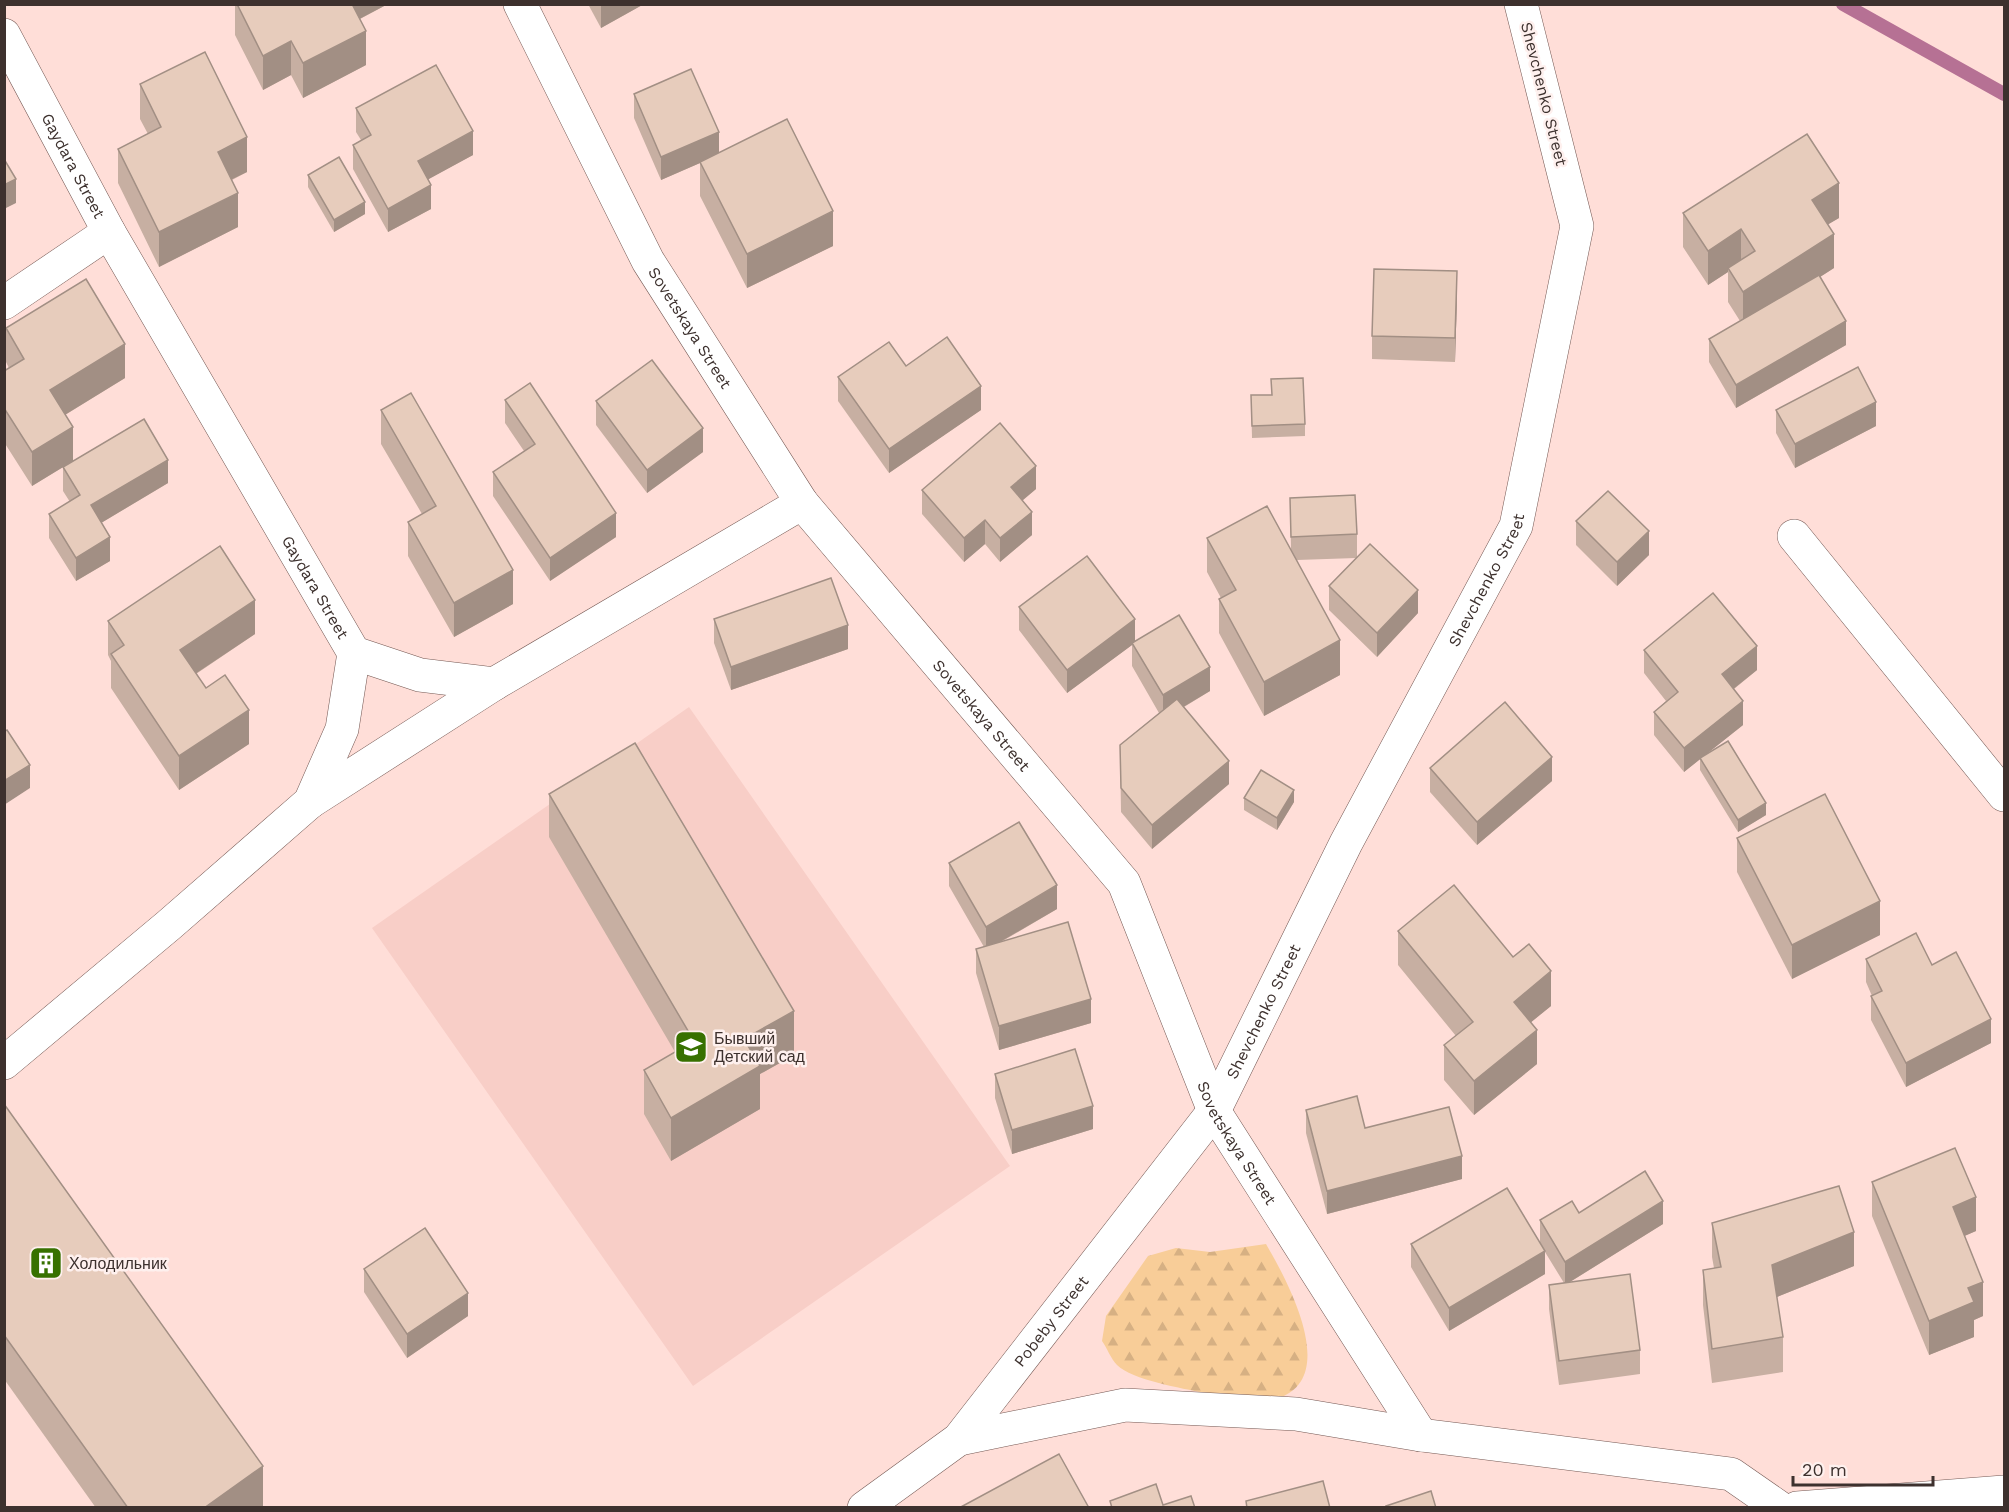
<svg xmlns="http://www.w3.org/2000/svg" width="2009" height="1512" font-family="'Work Sans',sans-serif">
  <style>
    .built { fill: #f8cec7 }
    .forest { fill: url(#forest-firs) }
    .lines { fill: none; stroke-linecap: round; stroke-linejoin: round }
    .stream { stroke: #b67194; stroke-width: 14 }
    .minor-casing { stroke: #755954; stroke-width: 34 }
    .minor { stroke: #fff; stroke-width: 33 }
    .wall { fill: #c7afa2 }
    .shaded-wall { fill: #a28f84 }
    .building { fill: #e7ccbc; stroke: #a28f84; stroke-width: 1.5 }
    .labels { text-anchor: middle; dominant-baseline: central; stroke-width: 5; stroke-linejoin: round; paint-order: stroke }
    .street-label { font-size: 16px; fill: #3d312e; stroke: #fef0ee }
    .poi-label { font-size: 16px; fill: #3d312e; stroke: #fef0ee; text-anchor: start }
  </style>
  <defs>
    <pattern id="forest-firs" width="22" height="20" patternUnits="userSpaceOnUse" patternTransform="scale(1.5)"><rect width="22" height="20" fill="#f8cd98"/><path d="M5 1l3.5 6h-7zM16 11l3.5 6h-7z" fill="#d6b083"/></pattern>
  </defs>
  <rect width="100%" height="100%" fill="#ffded8"/>
  <polygon class="built" points="689,707 1010,1166 693,1386 372,928"/>
  <path class="forest" d="M1266 1244C1287 1280 1342 1380 1276 1399 1272 1400 1267 1402 1263 1403 1243 1404 1223 1397 1204 1393 1182 1388 1132 1380 1117 1365 1111 1359 1107 1348 1102 1341L1106 1316 1148 1256 1176 1248 1210 1252Z"/>
  <g class="lines">
    <polyline class="stream" points="1843,4 2004,94"/>
    <defs>
      <g id="minor">
        <path id="s1" d="M520 4 648 261 802 503 1124 883 1214 1111 1421 1435"/>
        <path id="s2" d="M4 35 109 232 354 653 342 729 310 802 169 925 4 1063"/>
        <polyline points="4,303 109,232"/>
        <polyline points="1794,536 2004,795"/>
        <polyline points="354,653 420,675 494,684 802,503"/>
        <polyline points="310,802 494,684"/>
        <polyline points="959,1439 1125,1405 1296,1414 1421,1435 1731,1474 1780,1508"/>
        <path id="s3" d="M864 1508 959 1439 1214 1111 1346 843 1516 526 1577 226 1521 4"/>
        <polyline points="1797,1508 2004,1492"/>
      </g>
    </defs>
    <use href="#minor" class="minor-casing"/>
    <use href="#minor" class="minor"/>
  </g>
  <g class="wall">
    <polygon points="235,4 386,4 386,5 360,19 366,65 303,98 291,75 263,90 235,35"/>
    <polygon points="588,4 644,4 601,28"/>
    <polygon points="140,84 247,172 232,180 238,227 159,267 118,183 118,149 148,134 140,119"/>
    <polygon points="634,94 719,152 833,246 747,288 700,196 700,163 661,180 634,118"/>
    <polygon points="356,108 473,155 428,179 431,209 388,232 353,169 353,145 361,140 356,132"/>
    <polygon points="308,175 365,214 334,232 308,187"/>
    <polygon points="1683,213 1839,218 1828,224 1834,268 1820,277 1846,345 1736,408 1709,362 1709,339 1740,321 1728,302 1728,272 1708,285 1683,247"/>
    <polygon points="1457,295 1455,362 1372,359 1372,336"/>
    <polygon points="6,328 125,378 65,415 73,461 32,486 4,442 4,371 9,368 6,362"/>
    <polygon points="906,366 981,410 889,473 838,401 838,377"/>
    <polygon points="1251,395 1305,424 1305,436 1252,438"/>
    <polygon points="505,400 616,537 550,581 493,496 493,472 524,451 505,423"/>
    <polygon points="596,401 703,452 647,493 596,425"/>
    <polygon points="381,410 513,604 454,637 408,556 408,522 422,514 381,444"/>
    <polygon points="1776,410 1876,426 1795,468 1776,433"/>
    <polygon points="63,467 168,483 101,523 110,561 76,581 49,538 49,514 70,502 63,491"/>
    <polygon points="1036,489 1022,501 1032,535 1000,562 985,544 964,562 922,514 922,490"/>
    <polygon points="1290,498 1357,534 1357,557 1418,613 1377,657 1329,610 1329,586 1356,558 1297,560 1340,675 1264,716 1219,633 1219,599 1221,598 1207,572 1207,538 1291,549"/>
    <polygon points="1576,521 1649,555 1617,586 1576,545"/>
    <polygon points="1019,607 1135,641 1210,691 1184,707 1229,784 1152,849 1121,812 1120,745 1159,713 1132,666 1132,645 1067,693 1019,630"/>
    <polygon points="714,619 848,649 731,690 714,643"/>
    <polygon points="108,621 255,634 196,674 206,688 249,744 179,790 111,688 111,661 108,655"/>
    <polygon points="1644,650 1757,670 1734,689 1743,725 1709,752 1766,815 1738,832 1700,770 1700,759 1684,772 1654,735 1654,712 1666,701 1644,673"/>
    <polygon points="1430,768 1552,781 1477,845 1430,792"/>
    <polygon points="549,794 794,1055 760,1074 760,1109 671,1161 644,1114 644,1070 675,1052 549,837"/>
    <polygon points="1244,798 1294,802 1277,830 1244,810"/>
    <polygon points="1737,838 1880,935 1792,979 1737,872"/>
    <polygon points="949,863 1057,909 1001,942 1091,1023 999,1050 976,973 976,949 984,947 949,886"/>
    <polygon points="1398,931 1551,1006 1531,1022 1537,1064 1474,1115 1444,1080 1444,1045 1456,1036 1398,965"/>
    <polygon points="1866,959 1932,965 1991,1043 1906,1087 1871,1020 1871,996 1872,996 1866,982"/>
    <polygon points="995,1074 1093,1129 1012,1154 995,1098"/>
    <polygon points="4,1104 263,1508 96,1508 4,1379"/>
    <polygon points="1306,1110 1365,1128 1462,1179 1327,1214 1306,1133"/>
    <polygon points="1872,1182 1976,1231 1964,1236 1983,1316 1974,1320 1974,1337 1929,1355 1872,1216"/>
    <polygon points="1579,1213 1663,1224 1570,1282 1640,1350 1640,1374 1559,1385 1549,1309 1549,1285 1564,1283 1545,1252 1545,1274 1449,1331 1411,1267 1411,1244 1540,1243 1540,1220"/>
    <polygon points="1712,1223 1854,1266 1777,1297 1783,1337 1783,1372 1712,1383 1703,1305 1703,1270 1714,1268 1712,1257"/>
    <polygon points="364,1269 468,1316 407,1358 364,1292"/>
  </g>
  <g class="shaded-wall">
    <polygon points="346,4 386,4 386,5 346,26"/>
    <polygon points="601,4 644,4 601,28"/>
    <polygon points="366,31 366,65 303,98 303,63"/>
    <polygon points="291,41 291,75 263,90 263,56"/>
    <polygon points="473,131 473,155 418,185 418,161"/>
    <polygon points="719,132 719,155 700,162 700,163 661,180 661,157"/>
    <polygon points="247,137 247,172 218,186 218,152"/>
    <polygon points="16,179 16,203 4,209 4,185"/>
    <polygon points="1839,183 1839,218 1812,234 1812,200"/>
    <polygon points="431,185 431,209 388,232 388,209"/>
    <polygon points="238,193 238,227 159,267 159,232"/>
    <polygon points="365,202 365,214 334,232 334,220"/>
    <polygon points="833,211 833,246 747,288 747,254"/>
    <polygon points="1741,229 1741,264 1728,268 1728,272 1708,285 1708,251"/>
    <polygon points="1834,234 1834,268 1743,326 1743,292"/>
    <polygon points="1457,271 1457,295 1455,362 1455,338"/>
    <polygon points="1846,321 1846,345 1736,408 1736,385"/>
    <polygon points="125,344 125,378 50,424 50,390"/>
    <polygon points="981,386 981,410 889,473 889,449"/>
    <polygon points="1876,402 1876,426 1795,468 1795,444"/>
    <polygon points="73,427 73,461 32,486 32,452"/>
    <polygon points="703,428 703,452 647,493 647,470"/>
    <polygon points="168,460 168,483 91,529 91,505"/>
    <polygon points="1036,466 1036,489 1011,510 1011,487"/>
    <polygon points="1032,512 1032,535 1000,562 1000,538"/>
    <polygon points="616,513 616,537 550,581 550,558"/>
    <polygon points="985,520 985,544 964,562 964,538"/>
    <polygon points="1649,531 1649,555 1617,586 1617,562"/>
    <polygon points="110,537 110,561 76,581 76,558"/>
    <polygon points="513,570 513,604 454,637 454,603"/>
    <polygon points="1418,590 1418,613 1377,657 1377,633"/>
    <polygon points="255,600 255,634 180,684 180,650"/>
    <polygon points="1135,619 1135,643 1132,643 1132,645 1067,693 1067,670"/>
    <polygon points="848,625 848,649 731,690 731,667"/>
    <polygon points="1340,640 1340,675 1264,716 1264,682"/>
    <polygon points="1757,646 1757,670 1722,698 1722,674"/>
    <polygon points="1210,667 1210,691 1163,719 1163,695"/>
    <polygon points="1743,701 1743,725 1684,772 1684,748"/>
    <polygon points="249,710 249,744 179,790 179,756"/>
    <polygon points="1552,757 1552,781 1477,845 1477,822"/>
    <polygon points="1229,761 1229,784 1152,849 1152,825"/>
    <polygon points="30,765 30,788 4,805 4,781"/>
    <polygon points="1294,790 1294,802 1277,830 1277,818"/>
    <polygon points="1766,803 1766,815 1738,832 1738,820"/>
    <polygon points="1057,885 1057,909 986,950 986,927"/>
    <polygon points="1880,901 1880,935 1792,979 1792,945"/>
    <polygon points="1551,971 1551,1006 1514,1036 1514,1002"/>
    <polygon points="1091,999 1091,1023 999,1050 999,1026"/>
    <polygon points="794,1011 794,1055 760,1074 760,1109 671,1161 671,1118 744,1039"/>
    <polygon points="1991,1019 1991,1043 1906,1087 1906,1063"/>
    <polygon points="1537,1030 1537,1064 1474,1115 1474,1081"/>
    <polygon points="1093,1106 1093,1129 1012,1154 1012,1130"/>
    <polygon points="1462,1156 1462,1179 1327,1214 1327,1191"/>
    <polygon points="1976,1197 1976,1231 1953,1241 1953,1207"/>
    <polygon points="1663,1201 1663,1224 1565,1285 1565,1262"/>
    <polygon points="1854,1232 1854,1266 1772,1299 1772,1265"/>
    <polygon points="1545,1251 1545,1274 1449,1331 1449,1308"/>
    <polygon points="1983,1282 1983,1316 1974,1320 1974,1337 1929,1355 1929,1321 1968,1288"/>
    <polygon points="468,1293 468,1316 407,1358 407,1334"/>
    <polygon points="263,1466 263,1508 204,1508"/>
  </g>
  <g class="building">
    <polygon points="237,4 352,4 366,31 303,63 291,41 263,56"/>
    <polygon points="205,52 247,137 218,152 238,193 159,232 118,149 161,127 140,84"/>
    <polygon points="436,65 473,131 418,161 431,185 388,209 353,145 371,135 356,108"/>
    <polygon points="691,69 719,132 661,157 634,94"/>
    <polygon points="787,119 833,211 747,254 700,162"/>
    <polygon points="1807,134 1839,183 1812,200 1834,234 1743,292 1728,268 1755,251 1741,229 1708,251 1683,213"/>
    <polygon points="339,157 365,202 334,220 308,175"/>
    <polygon points="4,159 16,179 4,185"/>
    <polygon points="1374,269 1457,271 1455,338 1372,336"/>
    <polygon points="1819,275 1846,321 1736,385 1709,339"/>
    <polygon points="86,279 125,344 50,390 73,427 32,452 4,408 4,371 24,359 6,328"/>
    <polygon points="947,337 981,386 889,449 838,377 889,342 906,366"/>
    <polygon points="652,360 703,428 647,470 596,401"/>
    <polygon points="1858,367 1876,402 1795,444 1776,410"/>
    <polygon points="1303,378 1305,424 1252,426 1251,395 1272,395 1271,379"/>
    <polygon points="530,383 616,513 550,558 493,472 535,444 505,400"/>
    <polygon points="411,393 513,570 454,603 408,522 436,506 381,410"/>
    <polygon points="144,419 168,460 91,505 110,537 76,558 49,514 80,495 63,467"/>
    <polygon points="1000,423 1036,466 1011,487 1032,512 1000,538 985,520 964,538 922,490"/>
    <polygon points="1608,491 1649,531 1617,562 1576,521"/>
    <polygon points="1355,495 1357,534 1291,537 1290,498"/>
    <polygon points="1267,506 1340,640 1264,682 1219,599 1236,590 1207,538"/>
    <polygon points="1370,544 1418,590 1377,633 1329,586"/>
    <polygon points="220,546 255,600 180,650 206,688 225,675 249,710 179,756 111,654 124,645 108,621"/>
    <polygon points="1087,556 1135,619 1067,670 1019,607"/>
    <polygon points="831,578 848,625 731,667 714,619"/>
    <polygon points="1713,593 1757,646 1722,674 1743,701 1684,748 1654,712 1678,692 1644,650"/>
    <polygon points="1179,615 1210,667 1163,695 1132,643"/>
    <polygon points="1177,699 1229,761 1152,825 1121,788 1120,745"/>
    <polygon points="1505,702 1552,757 1477,822 1430,768"/>
    <polygon points="7,730 30,765 4,781 4,732"/>
    <polygon points="1728,741 1766,803 1738,820 1700,758"/>
    <polygon points="635,743 794,1011 744,1039 760,1066 671,1118 644,1070 694,1041 549,794"/>
    <polygon points="1261,770 1294,790 1277,818 1244,798"/>
    <polygon points="1825,794 1880,901 1792,945 1737,838"/>
    <polygon points="1019,822 1057,885 986,927 949,863"/>
    <polygon points="1454,885 1513,957 1529,944 1551,971 1514,1002 1537,1030 1474,1081 1444,1045 1473,1022 1398,931"/>
    <polygon points="1068,922 1091,999 999,1026 976,949"/>
    <polygon points="1916,933 1932,965 1956,952 1991,1019 1906,1063 1871,996 1882,991 1866,959"/>
    <polygon points="1075,1049 1093,1106 1012,1130 995,1074"/>
    <polygon points="1357,1096 1365,1128 1449,1107 1462,1156 1327,1191 1306,1110"/>
    <polygon points="4,1104 263,1466 204,1508 128,1508 4,1335"/>
    <polygon points="1955,1148 1976,1197 1953,1207 1983,1282 1968,1288 1974,1302 1929,1321 1872,1182"/>
    <polygon points="1645,1171 1663,1201 1565,1262 1540,1220 1572,1201 1579,1213"/>
    <polygon points="1839,1186 1854,1232 1772,1265 1783,1337 1712,1349 1703,1270 1721,1267 1712,1223"/>
    <polygon points="1507,1188 1545,1251 1449,1308 1411,1244"/>
    <polygon points="425,1228 468,1293 407,1334 364,1269"/>
    <polygon points="1630,1274 1640,1350 1559,1361 1549,1285"/>
    <polygon points="1059,1454 1089,1508 959,1508"/>
    <polygon points="1323,1481 1330,1508 1247,1508 1246,1501"/>
    <polygon points="1156,1484 1163,1505 1191,1496 1195,1508 1112,1508 1110,1501"/>
    <polygon points="1431,1491 1436,1508 1387,1508 1386,1506"/>
  </g>
  <defs>
    <symbol id="school-square" viewBox="-11 -11 22 22"><rect x="-9" y="-9" width="18" height="18" rx="4" fill="#377100" stroke="#fef0ee"/><path d="M0-5L7-2L0 1L-7-2ZM-4 1L0 2.5L4 1V4Q0 6-4 4Z" fill="#fff"/></symbol>
    <symbol id="building-square" viewBox="-11 -11 22 22"><rect x="-9" y="-9" width="18" height="18" rx="4" fill="#377100" stroke="#fef0ee"/><path d="M-4-6H4V6H1V3H-1V6H-4ZM-2.5-4.3h1.7v1.8h-1.7ZM.8-4.3h1.7v1.8H.8ZM-2.5-1h1.7V.8h-1.7ZM.8-1h1.7V.8H.8Z" fill="#fff"/></symbol>
  </defs>
  <g fill-rule="evenodd">
    <use href="#school-square" x="672" y="1028" width="38" height="38"/>
    <use href="#building-square" x="27" y="1244" width="38" height="38"/>
  </g>
  <g class="labels">
    <g class="street-label">
      <text transform="translate(1544 94) rotate(76)">Shevchenko Street</text>
      <text stroke="none"><textPath href="#s2" startOffset="148">Gaydara Street</textPath></text>
      <text stroke="none"><textPath href="#s1" startOffset="366">Sovetskaya Street</textPath></text>
      <text stroke="none"><textPath href="#s3" startOffset="1130">Shevchenko Street</textPath></text>
      <text stroke="none"><textPath href="#s2" startOffset="634">Gaydara Street</textPath></text>
      <text stroke="none"><textPath href="#s1" startOffset="852">Sovetskaya Street</textPath></text>
      <text stroke="none"><textPath href="#s3" startOffset="644">Shevchenko Street</textPath></text>
      <text stroke="none"><textPath href="#s1" startOffset="1356">Sovetskaya Street</textPath></text>
      <text stroke="none"><textPath href="#s3" startOffset="267">Pobeby Street</textPath></text>
    </g>
    <g class="poi-label">
      <text x="714" y="1038">Бывший<tspan x="714" dy="18">Детский сад</tspan></text>
      <text x="69" y="1263">Холодильник</text>
    </g>
  </g>
  <rect width="2009" height="1512" fill="none" stroke="#3d312e" stroke-width="12"/>
  <path d="M1793 1476v9h140v-9" fill="none" stroke="#3d312e" stroke-width="3"/>
  <text x="1802" y="1476" font-size="18" fill="#3d312e" stroke="#fef0ee" stroke-width="4.5" paint-order="stroke">20 m</text>
</svg>
